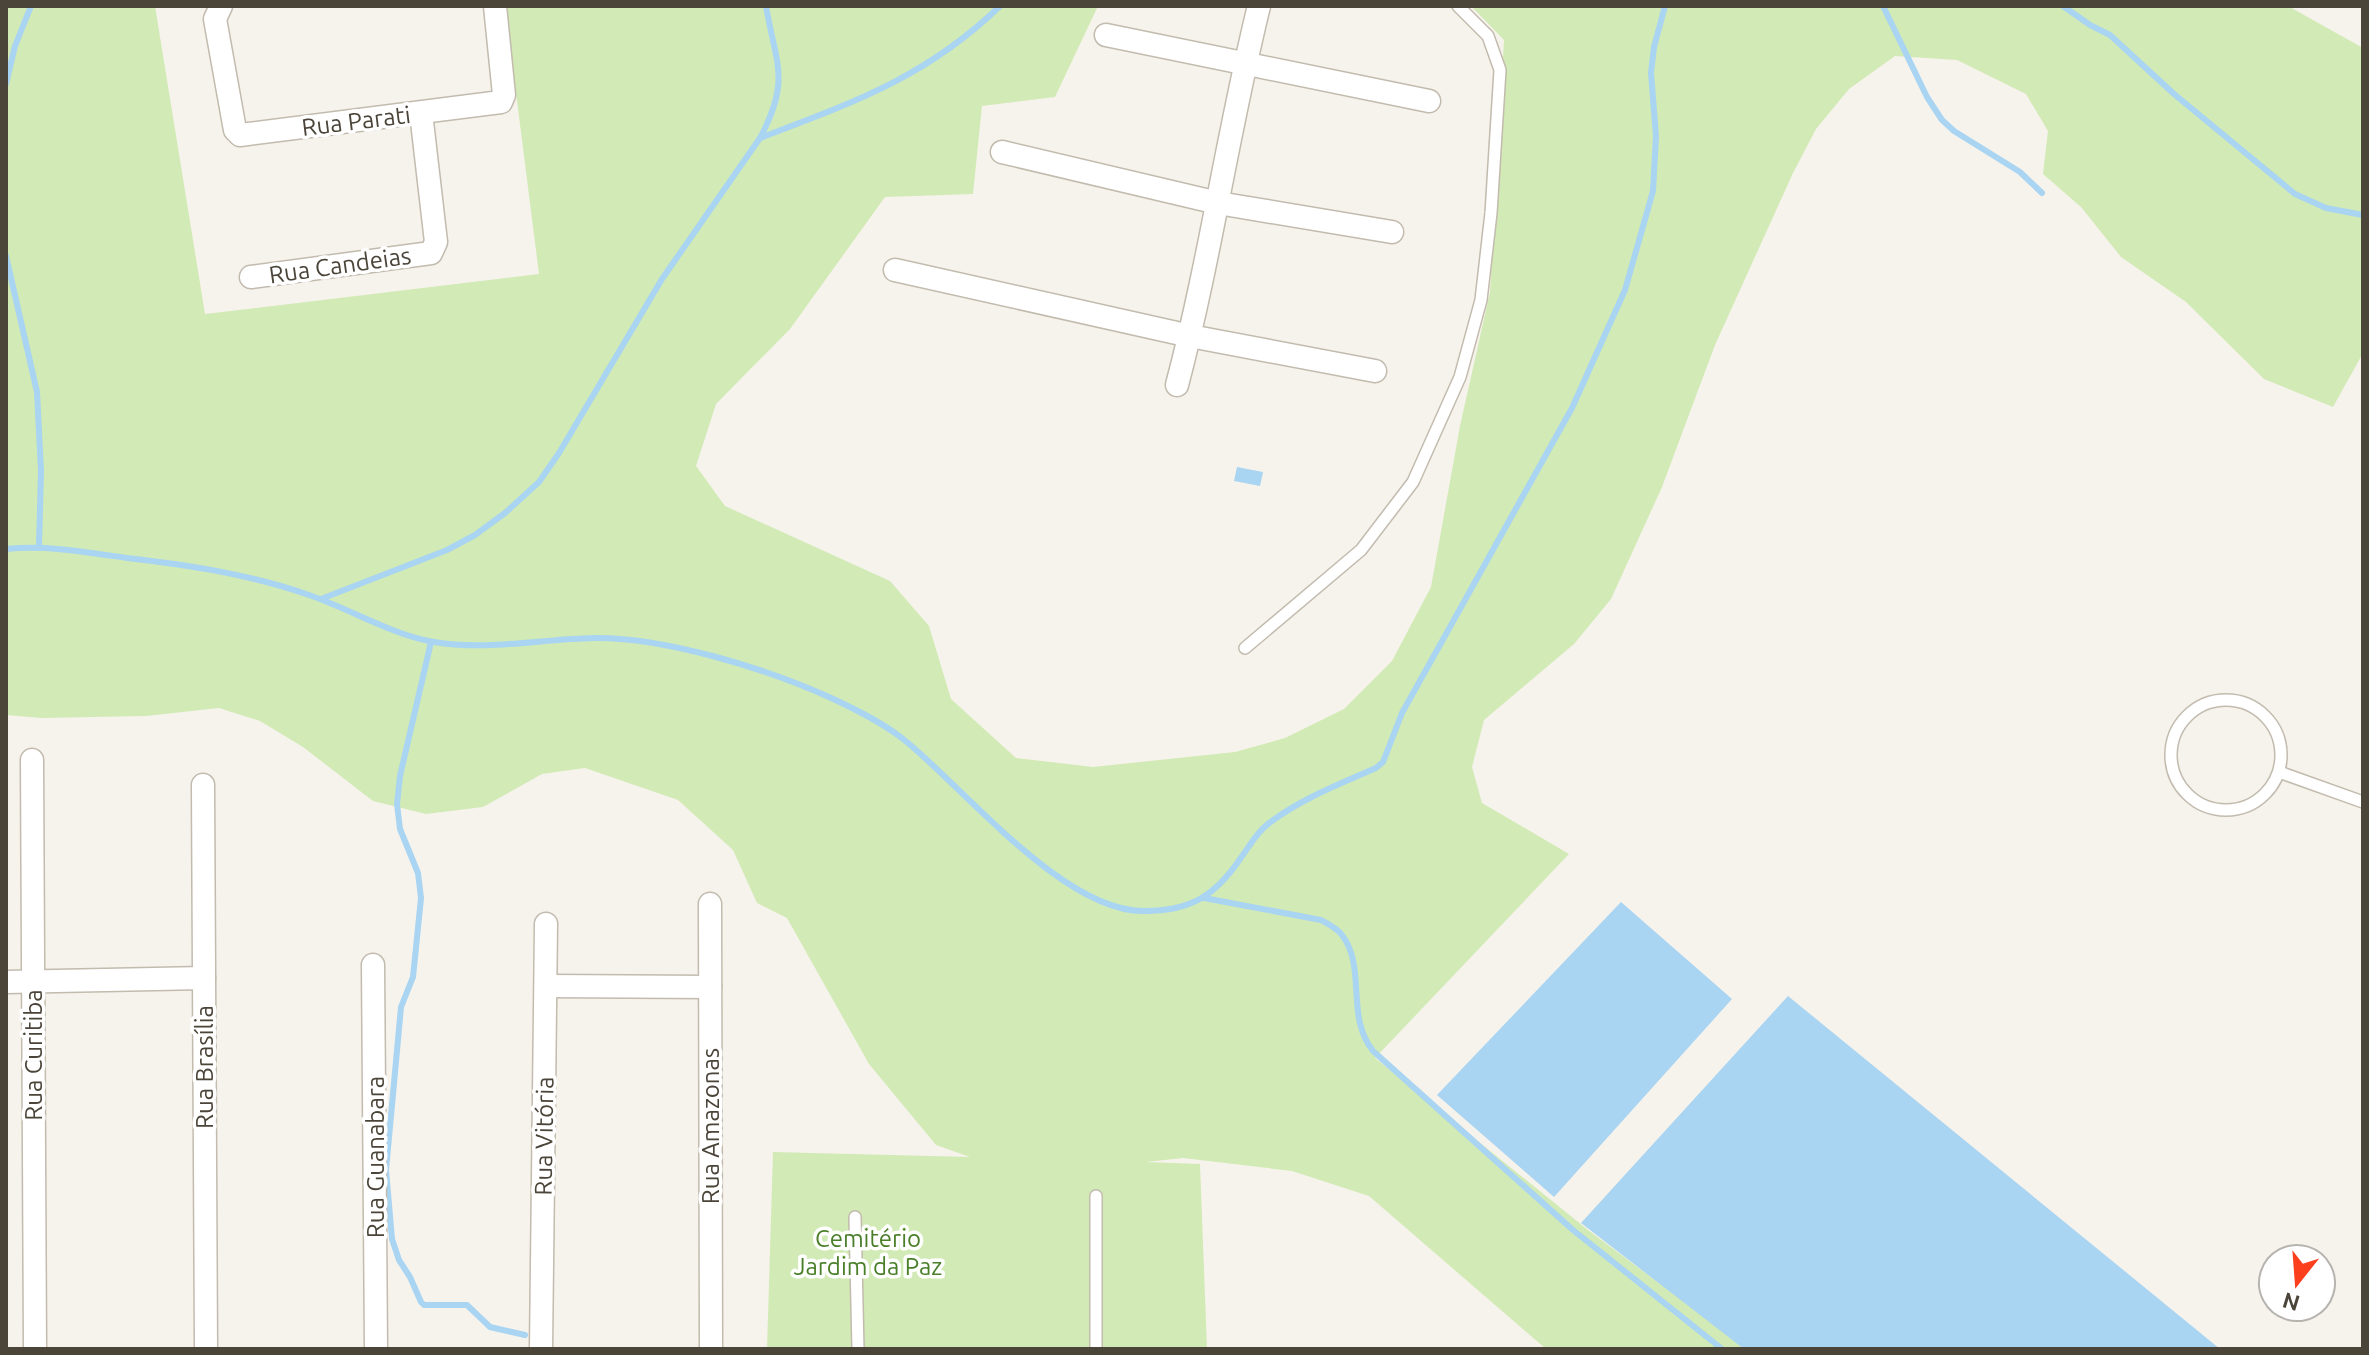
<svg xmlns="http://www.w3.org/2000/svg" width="2369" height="1355" font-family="Ubuntu,sans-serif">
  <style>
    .green { fill: #d2eab5 }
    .water { fill: #a9d4f2 }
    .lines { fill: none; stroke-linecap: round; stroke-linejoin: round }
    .stream { stroke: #a9d4f2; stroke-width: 6 }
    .lane-casing { stroke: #c2bbae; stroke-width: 14 }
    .street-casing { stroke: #c2bbae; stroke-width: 25 }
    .lane { stroke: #fff; stroke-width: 11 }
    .street { stroke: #fff; stroke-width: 22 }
    .labels { text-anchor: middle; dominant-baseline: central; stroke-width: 7; stroke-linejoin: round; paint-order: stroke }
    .street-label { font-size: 24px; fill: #4b4439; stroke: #fff }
    .park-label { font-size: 24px; fill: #4a7f2a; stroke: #fff }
  </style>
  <rect width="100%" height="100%" fill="#f6f3ec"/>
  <polygon class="green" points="6,6 155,6 205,314 539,274 505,6 1098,6 1055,97 982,106 973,194 885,197 790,329 716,404 696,466 725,506 890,581 929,626 951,699 1016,758 1093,767 1235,752 1285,738 1344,709 1392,661 1431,587 1460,426 1490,292 1504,40 1471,6 2288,6 2363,48 2363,353 2333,407 2264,379 2186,302 2121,257 2081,207 2043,174 2048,131 2026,94 1957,60 1895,56 1849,89 1816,129 1793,173 1715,345 1662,487 1611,599 1574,644 1484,720 1472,767 1482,803 1569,854 1375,1058 1588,1230 1747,1349 1546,1349 1369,1196 1292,1171 1183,1158 1146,1162 1200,1164 1207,1349 767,1349 773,1152 970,1157 936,1145 869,1064 787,918 757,903 733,850 678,800 585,768 542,774 483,807 426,814 373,801 303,747 260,721 219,708 146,716 41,718 6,715"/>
  <g class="water">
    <polygon points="1237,467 1263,472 1260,486 1234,481"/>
    <polygon points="1621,902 1732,999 1554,1197 1437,1095"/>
    <polygon points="1788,996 2220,1349 2221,1349 1744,1349 1581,1223"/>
  </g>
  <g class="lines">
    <g class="stream">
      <polyline points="1883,6 1927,97 1942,120 1954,131 2020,172 2042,193"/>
      <polyline points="2063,6 2090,25 2110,35 2174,94 2295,194 2326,208 2363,215"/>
      <polyline points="6,84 15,46 31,6"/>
      <path d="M760 138C852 103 927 77 1000 6"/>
      <polyline points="6,256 37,392 41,471 39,546"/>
      <path d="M6 549C47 545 86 552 127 558 188 565 248 574 306 594 349 608 389 634 434 642 487 651 540 639 594 638 663 637 765 668 829 697 855 709 886 724 908 743 967 792 1066 913 1145 911 1190 911 1215 896 1240 859 1249 847 1256 833 1268 824 1300 799 1340 784 1376 768L1383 762 1402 713 1572 408 1625 290 1653 191 1656 136 1651 73 1654 47 1665 6"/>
      <path d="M321 599 447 550 475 535 505 513 539 482 559 453 662 279 760 138C791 80 776 65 766 6"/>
      <polyline points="431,642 400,776 397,804 400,829 418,873 421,898 413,977 401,1007 386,1170 392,1239 399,1260 410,1277 421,1302 424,1305 467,1305 490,1327 525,1335"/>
      <path d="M1204 898 1321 920C1328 924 1337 928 1342 935 1367 968 1345 1016 1373 1051L1573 1230 1722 1349"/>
    </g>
    <defs>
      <g id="lane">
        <polyline points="1245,648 1361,550 1413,482 1460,377 1481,300 1491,213 1500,70 1488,36 1458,6"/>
        <circle cx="2226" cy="755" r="55"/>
        <polyline points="2279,772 2363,802"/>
        <polyline points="1096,1196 1096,1349"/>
        <polyline points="855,1217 858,1349"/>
      </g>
      <g id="street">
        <polyline points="221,6 215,19 235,130 240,135 501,102 504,95 495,6"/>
        <polyline points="1106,35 1429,101"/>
        <polyline points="1002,152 1218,203 1392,232"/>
        <polyline points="895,270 1190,336 1375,371"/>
        <polyline points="251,277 431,253 436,242 421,113"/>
        <path d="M1177 385C1210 260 1228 131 1259 6"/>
        <polyline points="32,760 35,1349"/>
        <polyline points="203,785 206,1349"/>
        <polyline points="710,904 711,1349"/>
        <polyline points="373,965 376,1349"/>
        <polyline points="6,982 204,978"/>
        <polyline points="546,986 710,987"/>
        <polyline points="541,1349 546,924"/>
      </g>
    </defs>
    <use href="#lane" class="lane-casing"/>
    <use href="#street" class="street-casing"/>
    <use href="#lane" class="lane"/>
    <use href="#street" class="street"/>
  </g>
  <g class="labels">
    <g class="street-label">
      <text transform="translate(356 121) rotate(-7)">Rua Parati</text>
      <text transform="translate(340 265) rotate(-8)">Rua Candeias</text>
      <text transform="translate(33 1055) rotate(-90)">Rua Curitiba</text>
      <text transform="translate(204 1067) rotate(-90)">Rua Brasília</text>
      <text transform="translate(710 1126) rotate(-90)">Rua Amazonas</text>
      <text transform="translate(544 1136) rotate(-89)">Rua Vitória</text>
      <text transform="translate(375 1157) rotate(-90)">Rua Guanabara</text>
    </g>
    <g class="park-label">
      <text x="868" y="1238">Cemitério<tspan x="868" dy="28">Jardim da Paz</tspan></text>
    </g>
  </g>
  <rect width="2369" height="1355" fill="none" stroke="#4b4439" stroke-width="16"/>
  <g transform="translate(2297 1283) rotate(197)"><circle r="38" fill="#ffffff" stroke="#b7b4b0" stroke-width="2"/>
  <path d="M0-6L14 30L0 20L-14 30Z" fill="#fc3f1d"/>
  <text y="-12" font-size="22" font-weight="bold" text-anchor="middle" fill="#4b4439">N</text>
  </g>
</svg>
